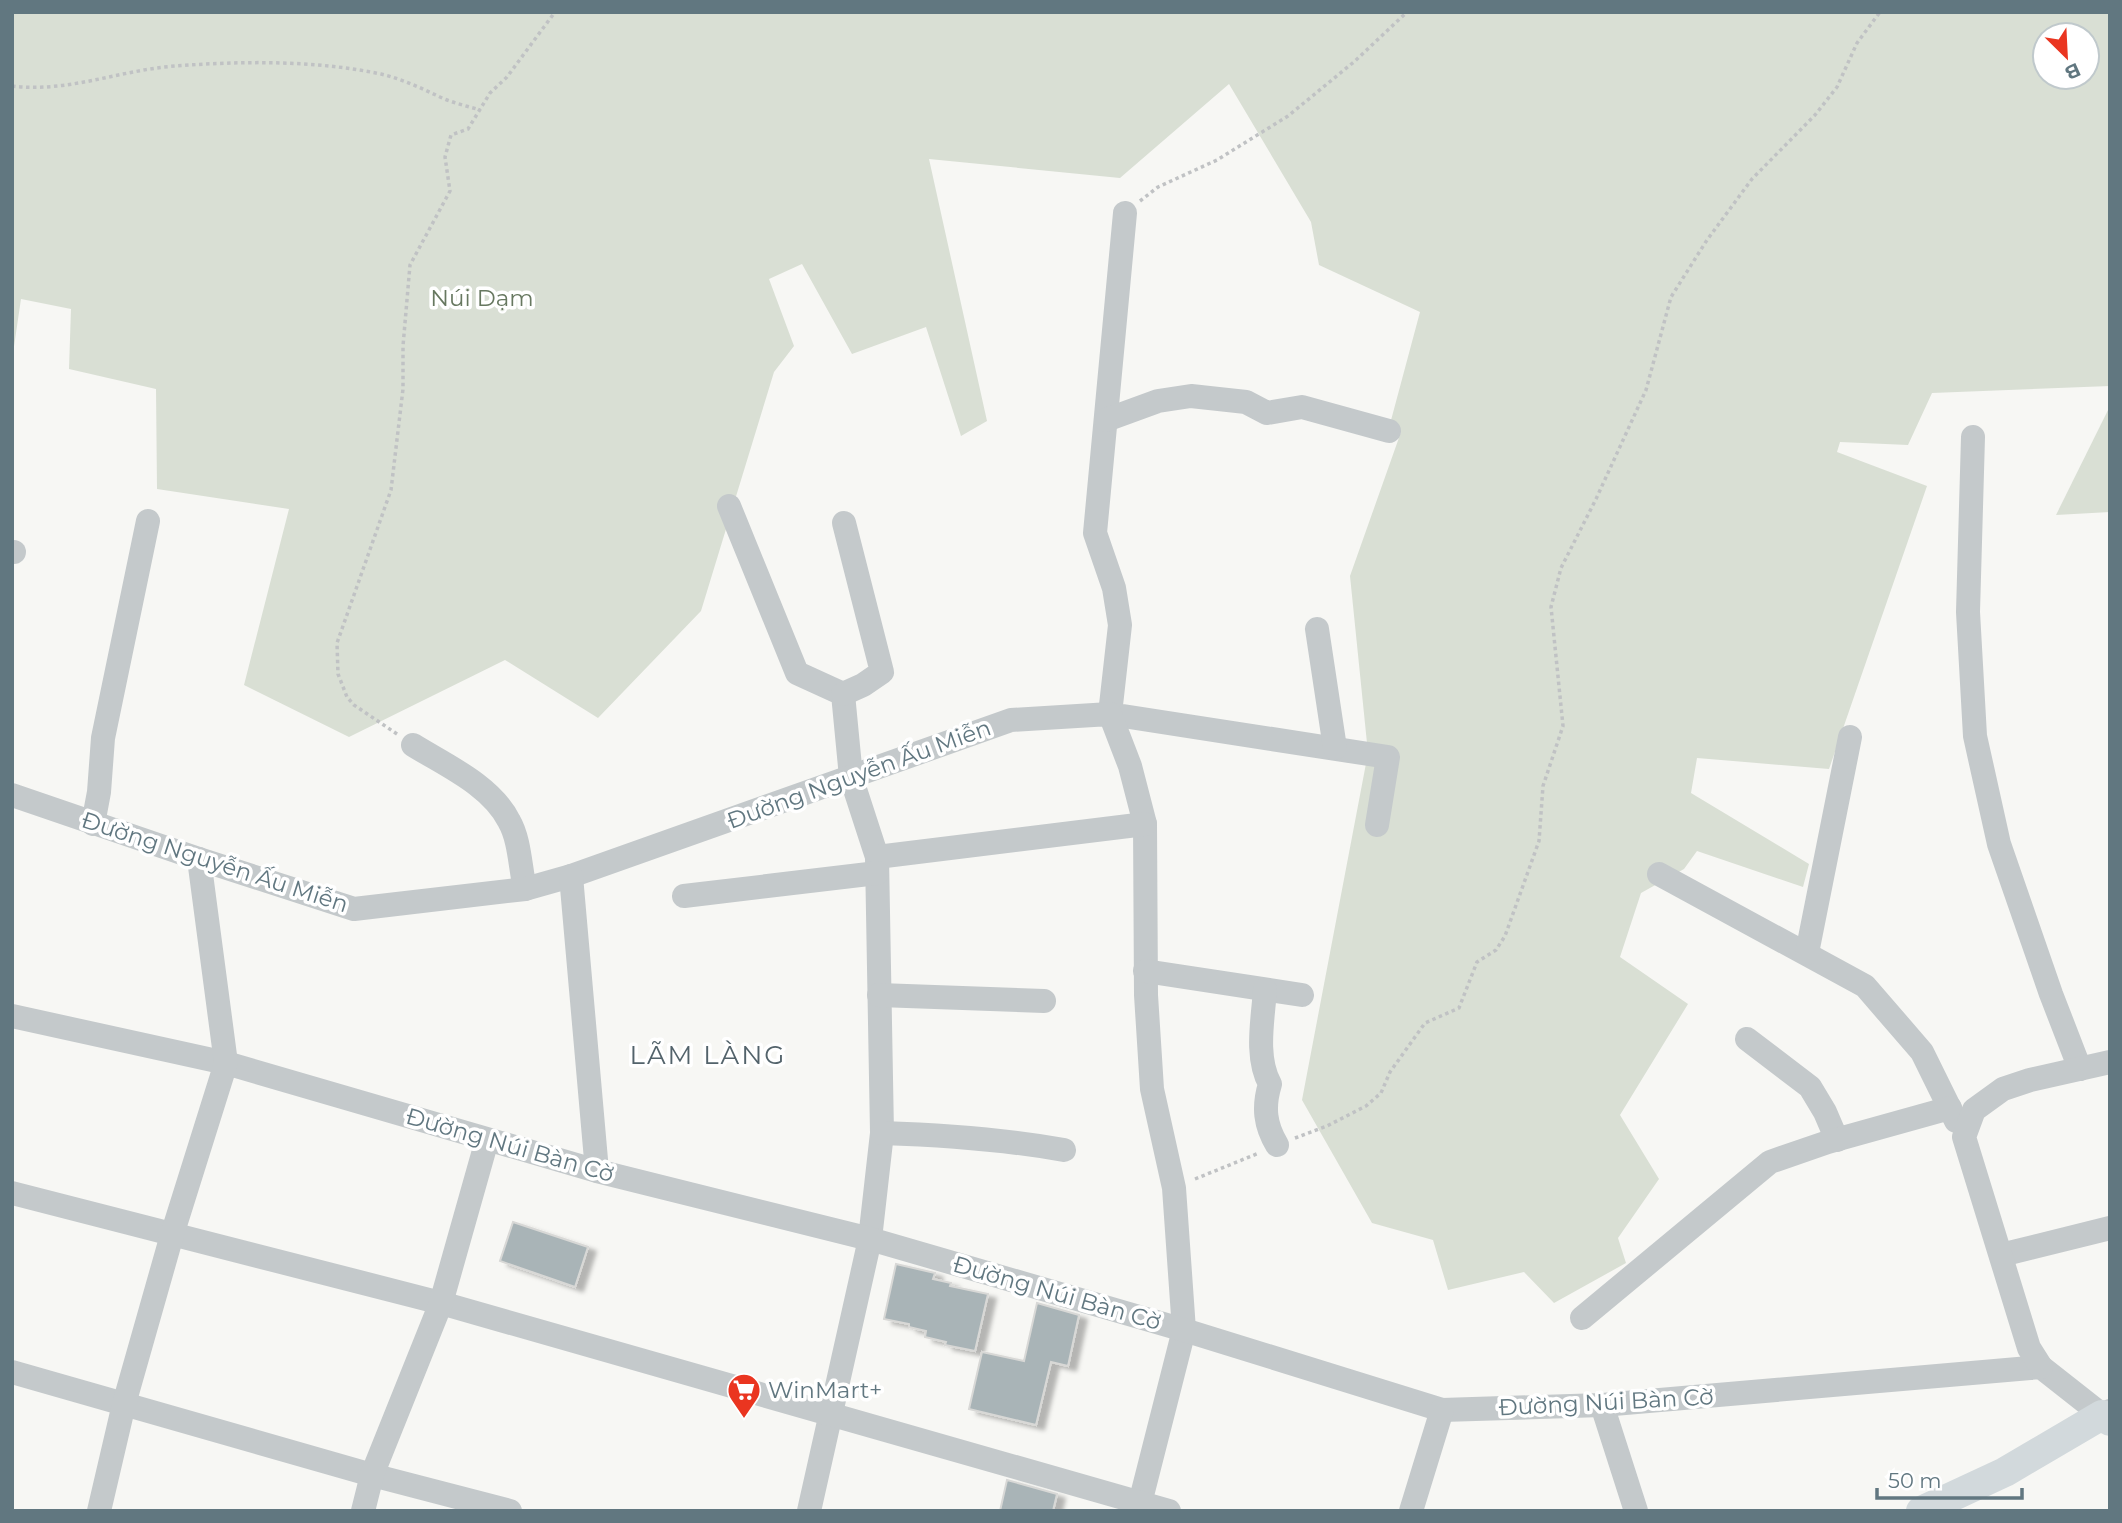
<svg xmlns="http://www.w3.org/2000/svg" width="2122" height="1523" font-family="Montserrat,sans-serif">
  <style>
    .green { fill: #d9dfd4; fill-rule: evenodd }
    .building { fill: #a9b4b7; stroke: #d8d8d6; stroke-width: 2; filter: url(#shadow) }
    .lines { fill: none; stroke-linecap: round; stroke-linejoin: round }
    .path { stroke: #c0c2c4; stroke-width: 3.5; stroke-dasharray: 3.5 3.5; stroke-linecap: butt }
    .minor { stroke: #c4c9cb; stroke-width: 24 }
    .major { stroke: #d2d9dc; stroke-width: 30 }
    .labels { text-anchor: middle; dominant-baseline: central; stroke-width: 7; stroke-linejoin: round; paint-order: stroke }
    .park-label { font-size: 23px; fill: #677860; stroke: #fff }
    .street-label { font-size: 23px; fill: #617780; stroke: #fff }
    .poi-label { font-size: 23px; fill: #617780; stroke: #fff; text-anchor: start }
    .quarter-label { font-size: 26px; letter-spacing: 2px; fill: #53636b; stroke: #fff }
  </style>
  <defs>
    <filter id="shadow"><feDropShadow dx="8" dy="4.5" stdDeviation="2" flood-color="#0004"/></filter>
  </defs>
  <rect width="100%" height="100%" fill="#f7f7f4"/>
  <g class="green">
    <path d="M12 12H2110V386L1932 393 1908 445 1840 442 1837 452 1927 486 1829 769 1697 758 1691 793 1809 864 1803 887 1697 851 1684 869 1641 893 1620 957 1688 1004 1620 1115 1659 1179 1618 1238 1626 1263 1554 1303 1524 1272 1448 1290 1433 1240 1372 1223 1302 1100 1368 753 1350 576 1401 432 1390 424 1420 312 1319 265 1311 222 1229 84 1120 178 929 159 987 421 961 436 926 327 852 354 802 264 769 279 794 346 774 372 701 611 598 718 505 660 349 737 244 685 289 509 157 489 156 389 69 369 71 309 21 299 12 360ZM2045 35H2087V77H2045Z"/>
    <polygon points="2110,406 2110,512 2056,515"/>
  </g>
  <g class="building">
    <polygon points="513,1222 588,1247 575,1287 500,1261"/>
    <polygon points="896,1264 935,1273 933,1279 951,1283 950,1286 988,1294 975,1351 945,1345 946,1342 925,1337 926,1331 909,1327 909,1324 884,1319"/>
    <polygon points="1037,1303 1079,1315 1068,1366 1051,1362 1036,1425 969,1409 982,1352 1024,1361"/>
    <polygon points="1007,1480 1057,1494 1053,1511 1000,1511"/>
  </g>
  <g class="lines">
    <g class="path">
      <path d="M12 86C68 93 120 70 175 66 243 61 314 60 381 74 402 79 421 88 440 97 453 103 467 106 480 110"/>
      <polyline points="1140,201 1158,187 1217,160 1288,116 1355,61 1407,12"/>
      <polyline points="397,734 354,705 347,697 338,674 337,643 391,490 403,389 403,346 410,265 450,191 445,157 451,135 468,129 490,93 507,77 555,12"/>
      <polyline points="1295,1138 1327,1126 1366,1106 1381,1093 1390,1072 1425,1023 1459,1008 1477,962 1496,950 1505,936 1539,841 1543,786 1563,726 1551,607 1561,568 1596,499 1646,390 1671,297 1707,240 1752,179 1815,115 1837,87 1857,43 1880,12"/>
      <polyline points="1195,1179 1259,1153"/>
    </g>
    <g class="minor">
      <polyline points="1125,213 1095,533 1114,588 1120,625 1110,714 1388,757 1377,825"/>
      <polyline points="1106,420 1158,401 1191,396 1246,402 1267,413 1302,407 1389,431"/>
      <polyline points="1973,437 1968,612 1975,736 1999,844 2051,994 2080,1069"/>
      <polyline points="729,506 797,673 843,694 851,777 877,857 882,1133 870,1239 809,1511"/>
      <polyline points="12,552 14,552"/>
      <polyline points="1317,629 1335,748"/>
      <polyline points="843,694 863,685 882,672 844,523"/>
      <path d="M413 745C445 765 491 785 509 821 520 840 520 867 525 889"/>
      <polyline points="12,795 199,859 354,909 525,889 571,876 1011,720 1110,714 1130,766 1145,824 1146,995 1152,1089 1174,1188 1184,1330 1138,1511"/>
      <polyline points="93,824 99,792 103,738 148,521"/>
      <polyline points="877,857 1145,824"/>
      <polyline points="1659,874 1865,986 1922,1052 1956,1121"/>
      <polyline points="571,876 597,1171"/>
      <polyline points="684,896 877,873"/>
      <polyline points="1807,953 1850,737"/>
      <polyline points="1145,971 1302,995"/>
      <path d="M1265 990C1263 1019 1255 1057 1270 1084 1263 1107 1265 1125 1277 1145"/>
      <polyline points="879,995 1044,1001"/>
      <polyline points="12,1016 226,1063 597,1171 870,1239 1184,1330 1442,1410 1602,1405 2041,1367 2102,1415 2110,1411"/>
      <polyline points="1747,1039 1810,1087 1825,1112 1837,1140"/>
      <path d="M882 1133C943 1135 1003 1139 1064 1150"/>
      <polyline points="12,1193 441,1303 1169,1511"/>
      <polyline points="2001,1255 2110,1228"/>
      <polyline points="1582,1318 1770,1162 1828,1142 1950,1108"/>
      <polyline points="2041,1367 2029,1348 1964,1137 1974,1110 2003,1089 2030,1080 2110,1062"/>
      <polyline points="12,1372 372,1475 510,1511"/>
      <polyline points="1602,1405 1636,1511"/>
      <polyline points="99,1511 124,1404 172,1235 226,1063 199,859"/>
      <polyline points="363,1511 372,1475 441,1303 487,1140"/>
      <polyline points="1411,1511 1442,1410"/>
    </g>
    <polyline class="major" points="1921,1511 2005,1472 2102,1415 2110,1421"/>
  </g>
  <defs>
    <symbol id="supermarket-pin" viewBox="-11 -11 22 30"><path d="M0 17L-7.5 6A9.5 9.5 0 1 1 7.5 6Z" fill="#ea3520" stroke="#fff"/><path d="M-6-5.5h2.5l.6 2H6L4.5 2H-2.5L-4.4-4H-6ZM-1.5 3.2a1.3 1.3 0 1 0 .1 0ZM3 3.2a1.3 1.3 0 1 0 .1 0Z" fill="#fff"/></symbol>
  </defs>
  <g fill-rule="evenodd">
    <use href="#supermarket-pin" x="725" y="1371" width="38" height="52"/>
  </g>
  <g class="labels">
    <g class="park-label">
      <text x="482" y="298">Núi Dạm</text>
    </g>
    <g class="street-label">
      <text transform="translate(859 774) rotate(-20)">Đường Nguyễn Ấu Miễn</text>
      <text transform="translate(215 862) rotate(18)">Đường Nguyễn Ấu Miễn</text>
      <text transform="translate(510 1145) rotate(16)">Đường Núi Bàn Cờ</text>
      <text transform="translate(1057 1293) rotate(16)">Đường Núi Bàn Cờ</text>
      <text transform="translate(1606 1402) rotate(-3)">Đường Núi Bàn Cờ</text>
    </g>
    <g class="poi-label">
      <text x="768" y="1390">WinMart+</text>
    </g>
    <g class="quarter-label">
      <text x="708" y="1055">LÃM LÀNG</text>
    </g>
  </g>
  <rect width="2122" height="1523" fill="none" stroke="#617780" stroke-width="28"/>
  <g transform="translate(2066 56) rotate(156)"><circle r="33" fill="#ffffff" stroke="#c0c9cc" stroke-width="2"/>
  <path d="M0-5L12 26L0 18L-12 26Z" fill="#ea3520"/>
  <text y="-10" font-size="19" font-weight="bold" text-anchor="middle" fill="#617780">B</text>
  </g>
  <path d="M1877 1488v10h145v-10" fill="none" stroke="#617780" stroke-width="3.5"/>
  <text x="1888" y="1488" font-size="21" fill="#617780" stroke="#ffffff" stroke-width="5" paint-order="stroke">50 m</text>
</svg>
